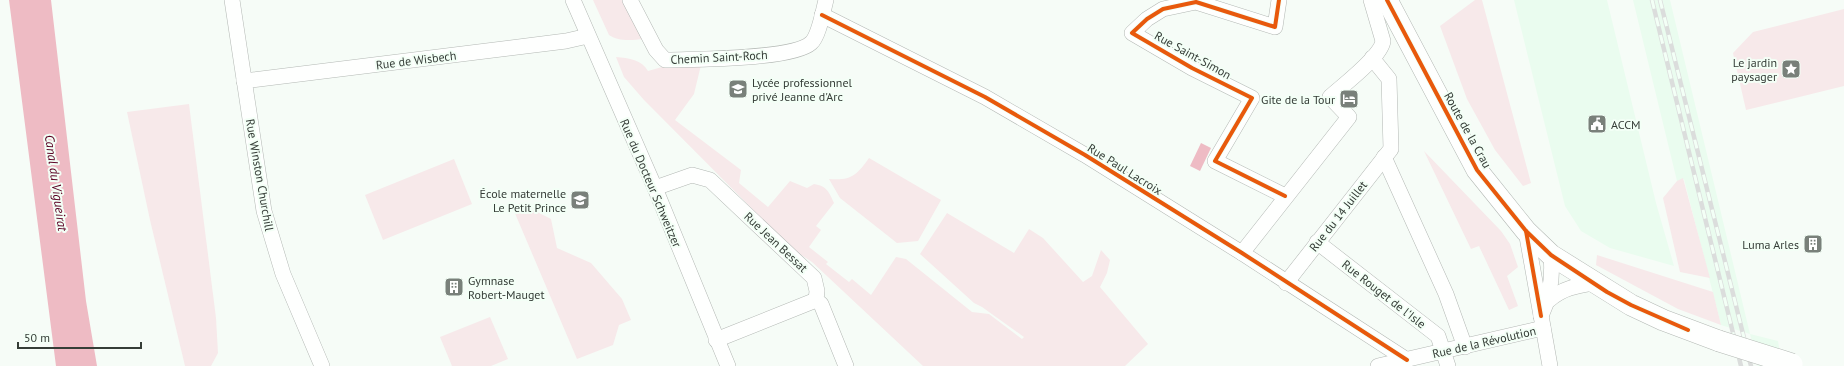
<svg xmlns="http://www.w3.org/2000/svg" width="1844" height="366" font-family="'PT Sans',sans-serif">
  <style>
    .built { fill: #eafcef }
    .green { fill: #f7e9ea }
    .water { fill: #eebbc4 }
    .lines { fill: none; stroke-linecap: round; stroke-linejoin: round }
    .street-casing { stroke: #b3b8b4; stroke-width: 16 }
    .secondary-casing { stroke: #b3b8b4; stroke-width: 22 }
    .street { stroke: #fefffe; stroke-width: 15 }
    .secondary { stroke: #fefffe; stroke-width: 21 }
    .rail-casing { stroke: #dbdddc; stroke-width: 4.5 }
    .rail { stroke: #f3fff6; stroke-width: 3; stroke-dasharray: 9; stroke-linecap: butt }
    .secondary-bridge-casing { stroke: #b3b8b4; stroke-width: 22; stroke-linecap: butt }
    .secondary-bridge { stroke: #fefffe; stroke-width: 21 }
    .cycleway-casing { stroke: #f3fff6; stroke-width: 6 }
    .cycleway { stroke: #e8590c; stroke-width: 4 }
    .labels { text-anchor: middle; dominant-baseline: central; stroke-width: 4; stroke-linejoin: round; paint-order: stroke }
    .street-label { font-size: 12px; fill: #353d37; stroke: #f3fff6 }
    .poi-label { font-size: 12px; fill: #353d37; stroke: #f3fff6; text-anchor: end }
    .water-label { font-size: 13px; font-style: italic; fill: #5a0023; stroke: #f3fff6 }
  </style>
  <rect width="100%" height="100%" fill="#f6fcf7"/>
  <g class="built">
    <polygon points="1514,0 1607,0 1656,203 1674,266 1610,248 1581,231 1565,206"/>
    <polygon points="1633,0 1670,0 1750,334 1778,341 1782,366 1758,366 1750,334 1721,325 1684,179 1677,181"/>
  </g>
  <g class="green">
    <path d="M593 0H623L644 39C632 40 619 42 609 35Z"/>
    <polygon points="1475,0 1482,0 1531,183 1523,186 1495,150 1467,99 1440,26"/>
    <polygon points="1844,9 1844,86 1746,110 1733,53 1753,32"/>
    <path d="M616 57C629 58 642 60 648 71L662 67 701 65 694 94 675 120 741 170 739 183 768 207 790 181 807 188 814 184C827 186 829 192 834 203L816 226 821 230 809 247 828 262 826 264 849 282 852 279 871 295 896 257 906 259 972 312 989 314 1022 339 1024 337 982 307 974 303 920 254 947 213 1014 253 1029 229 1043 238 1083 282 1092 276 1101 250 1110 260 1107 273 1100 287 1148 344 1125 366H923L812 262 792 249 644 100 624 77Z"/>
    <polygon points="189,104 216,318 218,353 211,366 185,366 150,220 127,112"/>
    <polygon points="1424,151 1501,231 1510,244 1518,267 1507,276 1518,306 1509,310 1479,246 1471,249"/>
    <path d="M869 158 941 200 918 241 897 243 840 198 829 179C851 181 857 175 869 158Z"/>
    <polygon points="454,159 472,204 383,240 365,195"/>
    <polygon points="1683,178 1710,278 1680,272 1663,198 1677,181"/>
    <polygon points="519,203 551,219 557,248 591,263 622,299 631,320 619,325 613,345 577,359 514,211"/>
    <polygon points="1597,255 1713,292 1721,325 1678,309 1596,265"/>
    <polygon points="490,317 508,359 491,366 452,366 440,337"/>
  </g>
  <g class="water">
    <polygon points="9,0 51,0 86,301 97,366 56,366"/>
    <polygon points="1201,143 1211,148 1200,171 1190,166"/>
  </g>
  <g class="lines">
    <defs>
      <g id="street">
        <polyline points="232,0 264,211 283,274 322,366"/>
        <polyline points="573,0 655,188 728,366"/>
        <path d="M630 0 656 50 665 60C693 59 792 60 811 43 819 36 823 11 826 0"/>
        <polyline points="1279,0 1275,27 1196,2 1163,9 1147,19 1132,33 1192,68 1252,98 1215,161 1285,196"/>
        <polyline points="822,15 985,97 1085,155 1242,253 1407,360"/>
        <polyline points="244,81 566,41 588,36"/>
        <polyline points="1384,157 1446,294 1465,347"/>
        <polyline points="655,188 692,175 710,180 814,278 817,291 816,300 821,304 846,366"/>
        <polyline points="1526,231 1550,366"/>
        <polyline points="1317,242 1438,336 1448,366"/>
        <path d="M1242 253 1349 117 1330 97C1343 85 1381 57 1383 41L1371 0"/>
        <polyline points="1286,283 1391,149 1389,79 1372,58"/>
        <path d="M1549 300C1563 288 1576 286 1594 283"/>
        <path d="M1541 316C1550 297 1553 276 1551 255"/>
        <polyline points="716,340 816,300"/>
        <polyline points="1378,366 1543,328"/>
      </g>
      <polyline id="secondary" points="1387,0 1477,170 1526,231 1551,255 1631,305 1663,320 1719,341"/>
    </defs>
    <use href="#street" class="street-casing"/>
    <use href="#secondary" class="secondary-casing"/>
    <use href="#street" class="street"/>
    <use href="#secondary" class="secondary"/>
    <defs>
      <g id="rail">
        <polyline points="1652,0 1741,366"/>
        <polyline points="1660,0 1751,366"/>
      </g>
    </defs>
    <use href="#rail" class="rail-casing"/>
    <use href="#rail" class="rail"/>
    <defs>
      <polyline id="secondary-bridge" points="1719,341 1792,364"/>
    </defs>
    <use href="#secondary-bridge" class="secondary-bridge-casing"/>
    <use href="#secondary-bridge" class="secondary-bridge"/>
    <defs>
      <g id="cycleway">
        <polyline points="1279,0 1275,27 1196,2 1163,9 1147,19 1132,33 1192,68 1252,98 1215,161 1285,196"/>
        <polyline points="1387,0 1477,170 1526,231 1551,255 1607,292 1631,305 1688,330"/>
        <polyline points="822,15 985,97 1085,155 1242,253 1407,360"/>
        <polyline points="1526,231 1541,316"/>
      </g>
    </defs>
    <use href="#cycleway" class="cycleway-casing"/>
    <use href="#cycleway" class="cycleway"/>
  </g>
  <defs>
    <symbol id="sight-square" viewBox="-11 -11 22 22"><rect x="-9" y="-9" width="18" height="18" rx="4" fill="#79807a" stroke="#f3fff6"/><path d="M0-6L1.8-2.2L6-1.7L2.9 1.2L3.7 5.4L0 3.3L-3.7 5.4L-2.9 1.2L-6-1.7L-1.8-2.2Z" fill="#fff"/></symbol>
    <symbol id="school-square" viewBox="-11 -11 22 22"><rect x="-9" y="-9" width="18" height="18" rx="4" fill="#79807a" stroke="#f3fff6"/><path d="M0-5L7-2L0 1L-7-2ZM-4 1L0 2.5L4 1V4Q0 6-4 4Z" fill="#fff"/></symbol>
    <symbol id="hotel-square" viewBox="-11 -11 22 22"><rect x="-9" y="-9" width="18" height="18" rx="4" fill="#79807a" stroke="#f3fff6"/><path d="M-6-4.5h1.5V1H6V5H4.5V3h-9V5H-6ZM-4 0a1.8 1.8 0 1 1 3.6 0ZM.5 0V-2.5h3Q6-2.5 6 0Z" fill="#fff"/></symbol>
    <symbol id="civic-square" viewBox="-11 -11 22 22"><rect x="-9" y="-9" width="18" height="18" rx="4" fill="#79807a" stroke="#f3fff6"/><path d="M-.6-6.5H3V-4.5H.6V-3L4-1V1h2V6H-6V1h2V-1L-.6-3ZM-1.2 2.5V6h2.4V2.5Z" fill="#fff"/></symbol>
    <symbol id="building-square" viewBox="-11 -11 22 22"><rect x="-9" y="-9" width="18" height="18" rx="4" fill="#79807a" stroke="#f3fff6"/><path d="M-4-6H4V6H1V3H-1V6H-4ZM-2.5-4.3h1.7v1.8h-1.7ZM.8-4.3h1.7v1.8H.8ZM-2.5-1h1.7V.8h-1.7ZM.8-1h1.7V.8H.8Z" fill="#fff"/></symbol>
  </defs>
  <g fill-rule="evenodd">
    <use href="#sight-square" x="1780" y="58" width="22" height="22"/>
    <use href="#school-square" x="727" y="78" width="22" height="22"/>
    <use href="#hotel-square" x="1338" y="88" width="22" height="22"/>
    <use href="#civic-square" x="1586" y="113" width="22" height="22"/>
    <use href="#school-square" x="569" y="189" width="22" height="22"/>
    <use href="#building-square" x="1802" y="233" width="22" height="22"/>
    <use href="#building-square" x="443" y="276" width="22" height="22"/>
  </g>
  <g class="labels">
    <g class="street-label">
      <text transform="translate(1193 55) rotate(29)">Rue Saint-Simon</text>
      <text transform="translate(719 57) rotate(-3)">Chemin Saint-Roch</text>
      <text transform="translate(416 60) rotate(-7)">Rue de Wisbech</text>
      <text transform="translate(1468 130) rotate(61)">Route de la Crau</text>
      <text transform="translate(1125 169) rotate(32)">Rue Paul Lacroix</text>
      <text transform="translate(260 175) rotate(80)">Rue Winston Churchill</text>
      <text transform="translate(651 183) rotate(67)">Rue du Docteur Schweitzer</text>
      <text transform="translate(1338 216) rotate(-52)">Rue du 14 Juillet</text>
      <text transform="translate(776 242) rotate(43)">Rue Jean Bessat</text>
      <text transform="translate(1384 294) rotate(38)">Rue Rouget de l'Isle</text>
      <text transform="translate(1484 342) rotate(-13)">Rue de la Révolution</text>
    </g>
    <g class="poi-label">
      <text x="1777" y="62">Le jardin<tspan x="1777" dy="14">paysager</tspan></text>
      <text x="752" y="82" text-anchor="start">Lycée professionnel<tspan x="752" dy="14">privé Jeanne d'Arc</tspan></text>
      <text x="1335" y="99">Gite de la Tour</text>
      <text x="1611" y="124" text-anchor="start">ACCM</text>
      <text x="566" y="193">École maternelle<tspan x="566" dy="14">Le Petit Prince</tspan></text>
      <text x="1799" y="244">Luma Arles</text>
      <text x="468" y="280" text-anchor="start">Gymnase<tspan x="468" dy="14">Robert-Mauget</tspan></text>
    </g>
    <g class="water-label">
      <text transform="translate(56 183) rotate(82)">Canal du Vigueirat</text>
    </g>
  </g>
  <path d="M18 342v6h123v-6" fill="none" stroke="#353d37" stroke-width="2"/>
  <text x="24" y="342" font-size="12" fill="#353d37" stroke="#f3fff6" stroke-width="3" paint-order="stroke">50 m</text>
</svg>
